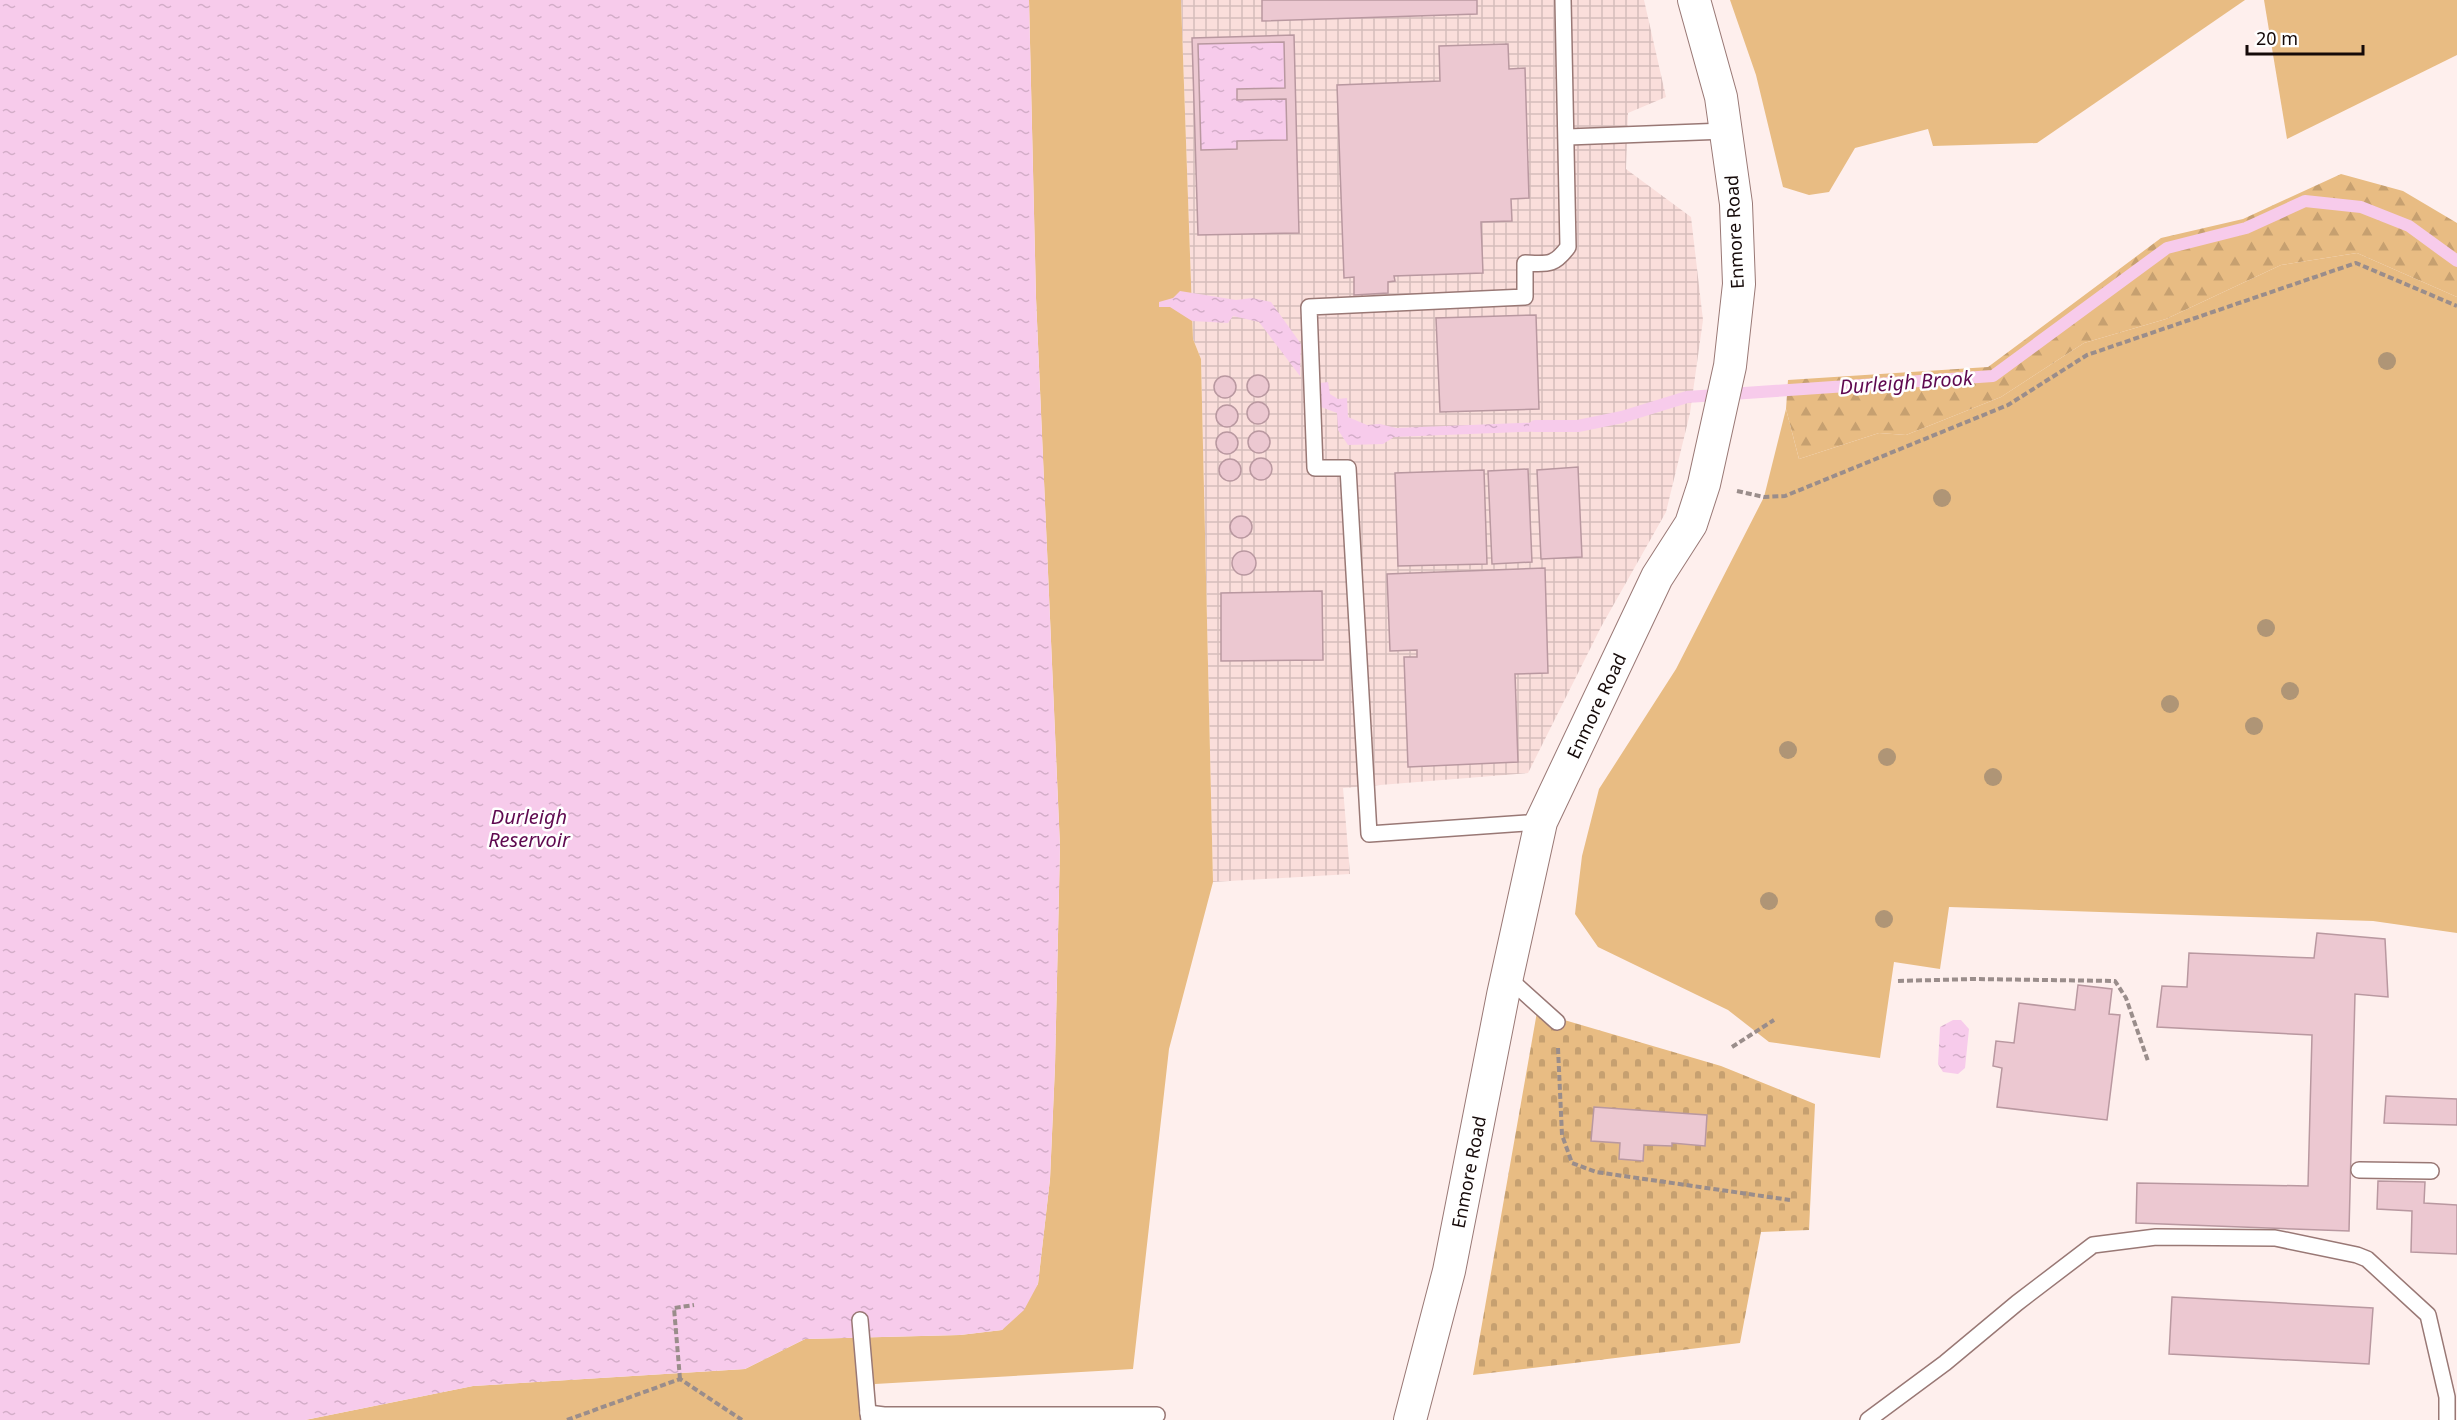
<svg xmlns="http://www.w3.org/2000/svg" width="2457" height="1420" font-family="'Noto Sans',sans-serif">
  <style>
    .industrial { fill: url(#industrial-grid) }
    .green { fill: #e8bc83 }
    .forest { fill: url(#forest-firs) }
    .cemetery { fill: url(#cemetery-stones) }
    .water { fill: url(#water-ripples) }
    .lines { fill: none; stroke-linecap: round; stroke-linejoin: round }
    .stream { stroke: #f7cbeb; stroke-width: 12 }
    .building { fill: #ecc8d1; stroke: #b998a0; stroke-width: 1.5; fill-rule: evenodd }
    .service-casing { stroke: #997875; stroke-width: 18 }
    .minor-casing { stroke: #997875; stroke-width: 34 }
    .path { stroke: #9a8d8b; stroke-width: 4; stroke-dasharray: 6 3; stroke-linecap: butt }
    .service { stroke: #fff; stroke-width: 15 }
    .minor { stroke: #fff; stroke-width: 32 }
    .tree { fill: #af9576 }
    .labels { text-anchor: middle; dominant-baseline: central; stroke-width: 5; stroke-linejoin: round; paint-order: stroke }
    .street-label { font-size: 18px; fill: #150a09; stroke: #fff }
    .water-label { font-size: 20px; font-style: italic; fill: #5f0950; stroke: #fff }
  </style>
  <defs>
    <pattern id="industrial-grid" width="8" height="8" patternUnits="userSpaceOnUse" patternTransform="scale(1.5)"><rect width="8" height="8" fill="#fadedb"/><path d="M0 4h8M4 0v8" fill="none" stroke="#d5bdbb"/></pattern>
    <pattern id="forest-firs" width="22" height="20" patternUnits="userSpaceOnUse" patternTransform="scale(1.5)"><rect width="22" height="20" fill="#e8bc83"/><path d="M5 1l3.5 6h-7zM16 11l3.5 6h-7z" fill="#c6a070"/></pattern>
    <pattern id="cemetery-stones" width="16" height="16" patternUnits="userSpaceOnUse" patternTransform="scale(1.5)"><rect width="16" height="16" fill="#e8bc83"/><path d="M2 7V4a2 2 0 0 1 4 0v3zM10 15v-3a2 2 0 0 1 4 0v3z" fill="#c6a070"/></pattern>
    <pattern id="water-ripples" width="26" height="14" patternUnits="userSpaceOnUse" patternTransform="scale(1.5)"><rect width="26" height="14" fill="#f7cbeb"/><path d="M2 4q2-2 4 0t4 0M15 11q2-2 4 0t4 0" fill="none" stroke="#d3adc8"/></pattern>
  </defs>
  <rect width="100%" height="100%" fill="#feefed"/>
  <polygon class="industrial" points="1181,0 1644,0 1666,97 1628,113 1626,169 1691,217 1703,320 1690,413 1666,512 1601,627 1528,773 1343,788 1350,874 1213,882 1201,359 1193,339"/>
  <g class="green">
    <polygon points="1029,0 1181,0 1193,339 1201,359 1213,882 1169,1049 1133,1369 875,1384 873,1420 305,1420 473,1386 745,1369 805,1339 960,1335 1002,1330 1038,1284 1050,1179 1055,1066 1060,847 1036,298"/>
    <polygon points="1730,0 2245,0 2037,143 1933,146 1928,129 1855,148 1829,192 1809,195 1783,187 1756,75"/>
    <polygon points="2264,0 2457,0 2457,55 2287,139"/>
    <polygon points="2357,253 2457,297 2457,933 2373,921 1949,907 1940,969 1894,962 1880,1058 1769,1042 1728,1010 1598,947 1575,914 1582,856 1599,789 1676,669 1764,497 1786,409 1799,459 1879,433 1906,435 2001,397 2084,343 2166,319 2281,265"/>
  </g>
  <polygon class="forest" points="2341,174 2403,191 2457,223 2457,297 2357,253 2281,265 2166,319 2084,343 2001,397 1906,435 1879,433 1799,459 1786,409 1788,380 1988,367 2161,238 2243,219"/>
  <polygon class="cemetery" points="1537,1012 1721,1066 1815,1104 1809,1230 1761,1232 1740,1343 1473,1375"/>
  <g class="water">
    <polygon points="0,0 1029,0 1036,298 1060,847 1055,1066 1050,1179 1038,1284 1024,1310 1002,1330 960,1335 805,1339 745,1369 473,1386 305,1420 0,1420"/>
    <polygon points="1284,42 1285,88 1237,89 1237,99 1286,99 1287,140 1237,149 1201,150 1198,44"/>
    <polygon points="1180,291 1236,300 1252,298 1271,302 1301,344 1300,376 1259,322 1233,316 1228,323 1192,321 1170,307 1159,307 1159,302 1173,298"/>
    <polygon points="1328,382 1330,394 1338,399 1347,398 1348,417 1367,425 1380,424 1396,428 1547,422 1552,426 1547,431 1394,437 1383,444 1348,445 1338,430 1337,413 1321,407 1320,383"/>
    <polygon points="1953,1020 1961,1020 1969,1029 1965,1068 1958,1074 1943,1072 1938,1064 1940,1027"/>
  </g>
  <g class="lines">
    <polyline class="stream" points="1535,426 1578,426 1622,417 1687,397 1993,376 2167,248 2246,228 2305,201 2361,207 2409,226 2457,261"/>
  </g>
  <g class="building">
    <polygon points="1262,0 1477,0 1477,14 1262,21"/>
    <path d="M1294 35 1299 233 1198 235 1192 38ZM1284 42 1285 88 1237 89V100L1286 99 1287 140 1237 141V149L1201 150 1198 44Z"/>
    <polygon points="1508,44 1509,69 1525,68 1529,198 1511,199 1512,221 1481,222 1483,273 1394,276 1395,281 1388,282 1388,293 1354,295 1354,277 1344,278 1337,85 1440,81 1439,46"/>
    <polygon points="1536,315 1539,409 1440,412 1436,318"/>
    <circle cx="1258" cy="386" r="11"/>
    <circle cx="1225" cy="387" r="11"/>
    <circle cx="1258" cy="413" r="11"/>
    <circle cx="1227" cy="416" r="11"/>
    <circle cx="1259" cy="442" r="11"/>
    <circle cx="1227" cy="443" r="11"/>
    <circle cx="1261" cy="469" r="11"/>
    <circle cx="1230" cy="470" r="11"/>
    <polygon points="1578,467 1582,557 1541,559 1537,470"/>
    <polygon points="1528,469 1532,562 1492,564 1488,471"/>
    <polygon points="1484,470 1487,564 1398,566 1395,473"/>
    <circle cx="1241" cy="527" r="11"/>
    <circle cx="1244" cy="563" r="12"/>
    <polygon points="1545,568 1548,673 1515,674 1518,762 1408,767 1404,657 1417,657 1417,650 1390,651 1387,574"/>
    <polygon points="1322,591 1323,660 1221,661 1221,593"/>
    <polygon points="2317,933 2385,939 2388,997 2355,994 2349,1231 2136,1223 2137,1183 2308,1186 2312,1035 2157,1027 2162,986 2187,987 2189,953 2314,958"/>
    <polygon points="2078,985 2112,989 2109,1014 2120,1015 2107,1120 1997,1107 2002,1068 1993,1066 1996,1041 2014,1043 2019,1003 2075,1010"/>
    <polygon points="2386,1096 2457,1099 2457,1125 2384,1123"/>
    <polygon points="1594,1107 1707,1115 1705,1146 1672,1143 1672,1146 1644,1145 1643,1161 1619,1159 1620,1143 1591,1141"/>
    <polygon points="2378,1181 2425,1182 2424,1203 2457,1205 2457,1254 2411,1252 2412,1211 2377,1209"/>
    <polygon points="2172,1297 2373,1308 2369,1364 2169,1354"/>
  </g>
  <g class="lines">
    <defs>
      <g id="service">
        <polyline points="1568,137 1725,131"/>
        <path d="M1541 822 1369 834 1348 468H1315L1309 307 1525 297V263C1548 264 1554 266 1568 247L1563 0"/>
        <polyline points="1507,977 1557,1022"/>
        <polyline points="2359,1170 2431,1171"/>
        <polyline points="860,1320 868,1413"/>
        <polyline points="869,1420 868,1413 884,1415 1157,1415"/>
        <polyline points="1868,1420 1945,1363 2017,1303 2093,1245 2156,1237 2275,1238 2357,1255 2367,1259 2428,1315 2447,1397 2447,1420"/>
      </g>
      <g id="minor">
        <path id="s1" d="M1410 1420 1449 1271 1503 995 1541 822 1657 577 1691 524 1704 484 1730 366 1739 284 1736 204 1721 97 1694 0"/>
      </g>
    </defs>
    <use href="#service" class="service-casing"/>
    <use href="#minor" class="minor-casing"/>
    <g class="path">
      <polyline points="1737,491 1764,497 1785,496 2008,405 2087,355 2356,263 2457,306"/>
      <polyline points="1898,981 1974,979 2115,981 2126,998 2148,1061"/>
      <polyline points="1732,1047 1774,1020"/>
      <polyline points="1558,1048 1562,1135 1572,1163 1596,1172 1790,1200"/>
      <polyline points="680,1379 674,1308 694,1305"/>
      <polyline points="567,1420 680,1379 742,1420"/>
    </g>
    <use href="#service" class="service"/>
    <use href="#minor" class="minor"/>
  </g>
  <g class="tree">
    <circle cx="2387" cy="361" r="9"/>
    <circle cx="1942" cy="498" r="9"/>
    <circle cx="2266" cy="628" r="9"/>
    <circle cx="2290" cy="691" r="9"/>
    <circle cx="2170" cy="704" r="9"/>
    <circle cx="2254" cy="726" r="9"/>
    <circle cx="1788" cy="750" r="9"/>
    <circle cx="1887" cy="757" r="9"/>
    <circle cx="1993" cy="777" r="9"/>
    <circle cx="1769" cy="901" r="9"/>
    <circle cx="1884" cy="919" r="9"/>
  </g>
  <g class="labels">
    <g class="street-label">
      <text transform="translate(1734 232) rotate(-93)">Enmore Road</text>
      <text stroke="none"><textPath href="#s1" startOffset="741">Enmore Road</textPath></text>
      <text stroke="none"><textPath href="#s1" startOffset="255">Enmore Road</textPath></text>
    </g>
    <g class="water-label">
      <text transform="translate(1906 382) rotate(-4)">Durleigh Brook</text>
      <text x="529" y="816">Durleigh<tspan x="529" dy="23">Reservoir</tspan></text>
    </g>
  </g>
  <path d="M2247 45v9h116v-9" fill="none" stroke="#150a09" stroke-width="3"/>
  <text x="2256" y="45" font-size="18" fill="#150a09" stroke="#ffffff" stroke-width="4.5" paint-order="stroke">20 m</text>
</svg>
